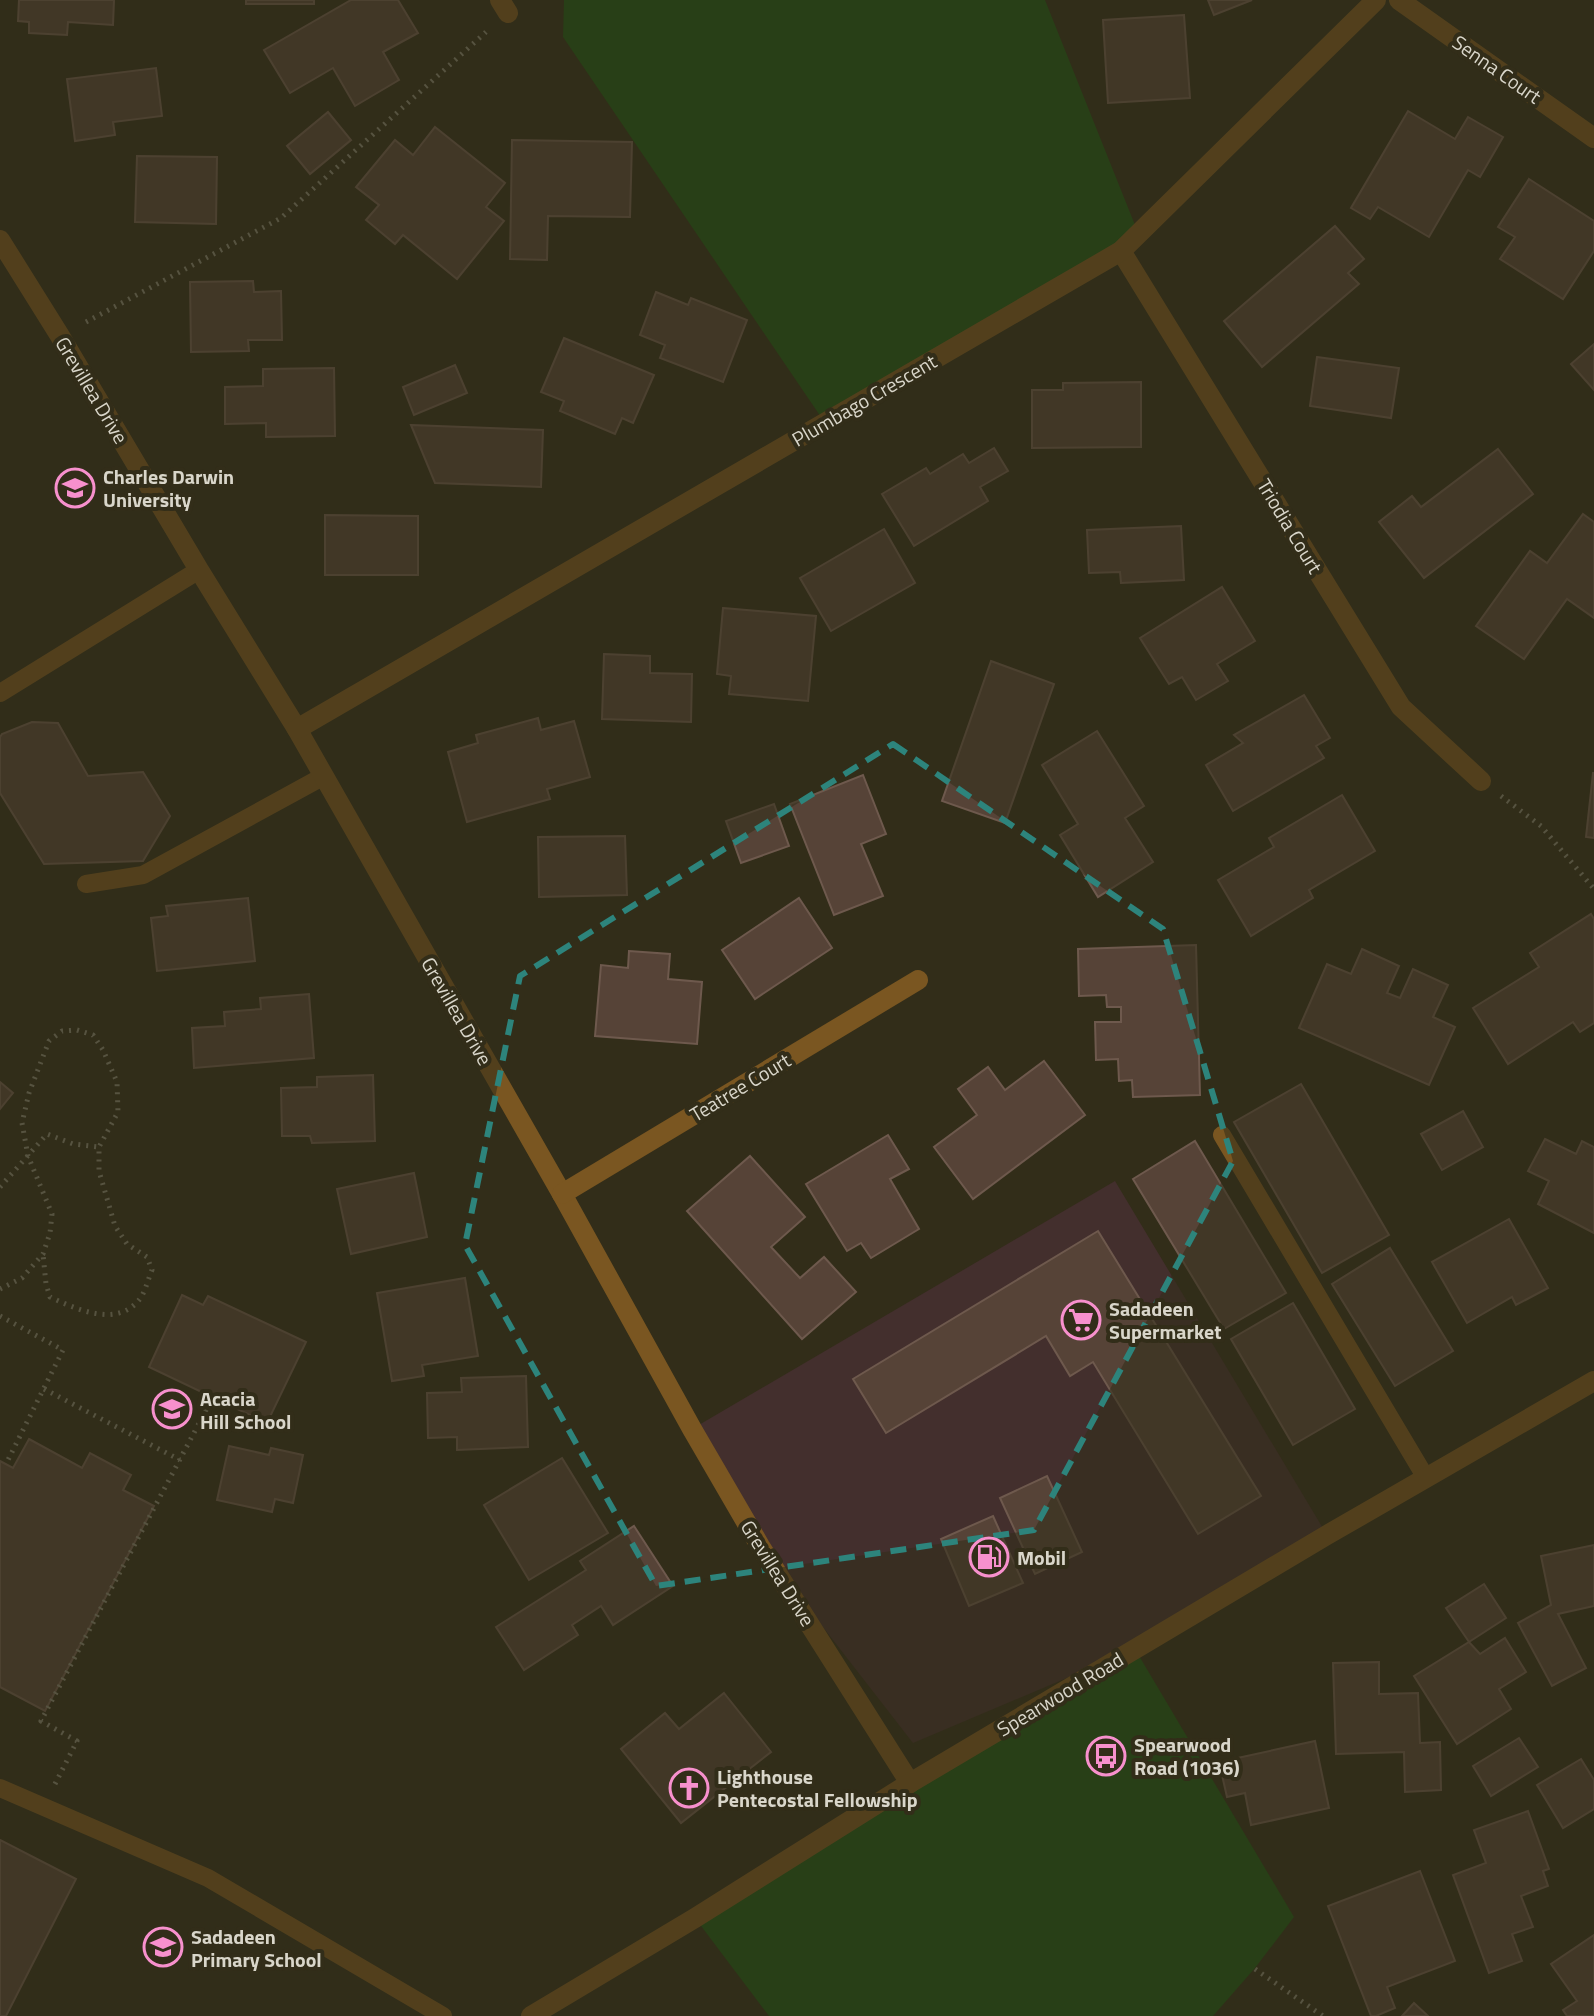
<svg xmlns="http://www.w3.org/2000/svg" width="1594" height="2016" font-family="'Titillium Web',sans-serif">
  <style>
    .commercial { fill: #432f2d }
    .green { fill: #1d5414 }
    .building { fill: #564337; stroke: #6e594d; stroke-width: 2 }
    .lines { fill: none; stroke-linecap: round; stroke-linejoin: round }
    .path { stroke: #848070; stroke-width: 5; stroke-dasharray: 2 6; stroke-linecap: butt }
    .lane { stroke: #7a5621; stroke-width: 18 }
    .street { stroke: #7a5621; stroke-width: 20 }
    .marked { fill: none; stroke: #2d847c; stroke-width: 6; stroke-dasharray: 16 10; stroke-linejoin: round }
    .labels { text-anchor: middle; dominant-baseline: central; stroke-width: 8; stroke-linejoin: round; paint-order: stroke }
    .street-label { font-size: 20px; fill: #d9d6ca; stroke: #322d19 }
    .poi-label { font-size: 20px; font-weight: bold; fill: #d9d6ca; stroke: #322d19; text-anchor: start }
  </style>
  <rect width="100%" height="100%" fill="#322d19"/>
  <polygon class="commercial" points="1115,1181 1327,1535 1135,1649 913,1743 760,1546 692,1429"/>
  <g class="green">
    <polygon points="564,0 1045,0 1139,235 825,423 563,37"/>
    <polygon points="1135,1649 1294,1917 1255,1968 1213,2016 769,2016 695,1918"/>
  </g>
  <g class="building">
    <polygon points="19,0 114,0 113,25 68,22 67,35 29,33 29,22 18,21"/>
    <rect x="246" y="0" width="68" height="4"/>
    <polygon points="351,0 398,0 418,33 383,52 399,80 355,106 333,68 290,93 264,50"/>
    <polygon points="1208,0 1252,0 1214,15"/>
    <polygon points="1184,15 1190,98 1108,103 1103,20"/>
    <polygon points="156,68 162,116 113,122 115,135 75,141 67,79"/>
    <polygon points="1408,111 1455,139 1468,117 1503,137 1480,177 1468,170 1429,237 1378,207 1370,219 1351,208"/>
    <polygon points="328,112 351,140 310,174 287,146"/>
    <polygon points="435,127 505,183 486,207 504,221 457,279 403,235 395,244 366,220 379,205 356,187 395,140 413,155"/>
    <polygon points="512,140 632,142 630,217 548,216 547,260 510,259"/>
    <polygon points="137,156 217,157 216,224 135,222"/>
    <polygon points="1529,179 1594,221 1594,251 1563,299 1500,259 1515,237 1498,227"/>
    <polygon points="1335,226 1364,259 1348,273 1359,284 1262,367 1224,321"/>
    <polygon points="253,281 254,292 281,291 282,340 248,340 249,351 191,352 190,282"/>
    <polygon points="656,292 688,305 691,298 747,320 723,382 660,358 665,345 640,335"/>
    <polygon points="564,338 654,375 633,423 622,418 615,434 560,411 564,401 541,392"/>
    <polygon points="1594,344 1594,390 1571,364"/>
    <polygon points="1317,357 1399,368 1391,418 1310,406"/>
    <polygon points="455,365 467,393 414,415 403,387"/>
    <polygon points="334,368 335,436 266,437 266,423 225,424 225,387 263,386 263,369"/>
    <polygon points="1141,382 1141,447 1032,448 1032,390 1063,390 1063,383"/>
    <polygon points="411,425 543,430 541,487 435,483"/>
    <polygon points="994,448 1008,471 980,487 988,501 914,546 882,494 926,468 930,474 963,454 969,463"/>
    <polygon points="1498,449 1533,494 1424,578 1379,522 1412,496 1421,507"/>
    <polygon points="1583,514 1594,522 1594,618 1567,599 1524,659 1476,626 1530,551 1547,563"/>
    <polygon points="325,515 418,516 418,575 325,575"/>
    <polygon points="1181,526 1184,580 1121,583 1120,572 1089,573 1087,530"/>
    <polygon points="884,529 915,583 831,631 800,578"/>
    <polygon points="1222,587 1255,641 1217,664 1228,681 1196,700 1182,677 1169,684 1140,638"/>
    <polygon points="723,608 816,616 808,701 729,694 731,676 717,674"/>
    <polygon points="604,654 650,656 650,673 692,674 691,722 602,719"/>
    <polygon points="991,661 1054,684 1005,823 942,801"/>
    <polygon points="1304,695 1330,738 1316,746 1324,758 1233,811 1206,765 1243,743 1234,735"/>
    <polygon points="538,718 541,730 574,721 590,777 547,789 550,799 467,822 448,752 478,743 476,735"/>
    <polygon points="32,722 58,723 88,776 143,772 170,816 143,861 44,864 0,793 0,737 2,734"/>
    <polygon points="1097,731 1144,806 1125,818 1153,862 1098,897 1060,835 1078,824 1042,765"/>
    <polygon points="1593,773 1594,773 1594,838 1586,837"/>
    <polygon points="863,775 886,834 861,844 883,896 834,915 790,804"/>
    <polygon points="1342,795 1375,851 1309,890 1313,898 1251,936 1218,880 1274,847 1269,838"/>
    <polygon points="774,804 789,846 741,863 726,821"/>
    <polygon points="625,836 627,895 539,897 538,837"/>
    <polygon points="248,898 255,961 157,971 151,918 168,916 166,906"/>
    <polygon points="799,898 832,948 755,999 722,950"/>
    <polygon points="1591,914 1594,919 1594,1023 1580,1032 1573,1022 1508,1064 1473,1008 1539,967 1530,953"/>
    <polygon points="1196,945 1200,1095 1133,1097 1132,1080 1119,1081 1118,1059 1096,1060 1095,1022 1121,1022 1121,1007 1107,1007 1106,995 1079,996 1078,949"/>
    <polygon points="1362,949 1399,966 1387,993 1400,998 1413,969 1448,985 1433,1017 1455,1027 1429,1085 1299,1028 1327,964 1351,974"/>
    <polygon points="629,951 670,954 668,979 702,982 697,1044 595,1036 601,965 628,968"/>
    <polygon points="309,994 314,1058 194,1068 192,1028 225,1026 224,1012 261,1009 260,998"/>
    <polygon points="1044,1061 1085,1115 973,1199 934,1147 977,1115 958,1089 988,1067 1005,1090"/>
    <polygon points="373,1075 375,1141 312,1143 310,1136 282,1136 281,1088 317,1087 317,1077"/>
    <polygon points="0,1082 13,1093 0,1109"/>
    <polygon points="1301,1084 1389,1235 1322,1273 1234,1122"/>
    <polygon points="1463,1111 1483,1147 1442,1170 1421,1134"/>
    <polygon points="888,1135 909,1169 890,1179 919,1229 871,1258 861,1243 847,1251 806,1184"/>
    <polygon points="1545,1139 1576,1154 1582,1141 1594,1147 1594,1233 1538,1204 1549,1181 1528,1171"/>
    <polygon points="1195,1141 1286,1293 1224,1329 1133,1179"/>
    <polygon points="750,1156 805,1217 771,1247 800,1278 824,1257 856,1292 802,1339 687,1211"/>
    <polygon points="414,1173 427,1237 351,1254 337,1189"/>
    <polygon points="1509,1219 1548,1288 1516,1305 1512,1297 1467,1323 1432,1262"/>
    <polygon points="1098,1231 1261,1496 1198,1534 1093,1362 1070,1376 1046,1336 886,1433 853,1379"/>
    <polygon points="1390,1248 1453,1351 1395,1386 1332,1284"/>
    <polygon points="465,1278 478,1356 422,1365 424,1376 392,1381 377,1293"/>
    <polygon points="182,1295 203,1305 208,1296 306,1342 267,1423 149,1367"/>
    <polygon points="1293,1303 1355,1409 1293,1445 1231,1339"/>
    <polygon points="526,1376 528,1447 457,1450 457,1437 428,1438 427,1393 462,1392 461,1378"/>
    <polygon points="29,1439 82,1468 90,1453 131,1475 123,1490 154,1506 45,1711 0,1687 0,1461 13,1468"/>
    <polygon points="229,1446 269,1455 271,1448 303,1455 293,1503 275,1499 272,1512 217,1500"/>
    <polygon points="562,1458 608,1533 529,1580 484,1505"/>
    <polygon points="1047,1476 1082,1552 1035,1574 1000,1498"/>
    <polygon points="993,1516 1023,1583 969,1606 941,1539"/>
    <polygon points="634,1526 673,1586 613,1625 601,1606 572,1625 578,1635 524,1670 496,1627 586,1570 580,1561"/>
    <polygon points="1594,1545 1594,1606 1558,1614 1586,1668 1552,1686 1518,1623 1551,1605 1541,1556"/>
    <polygon points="1484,1584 1506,1618 1469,1642 1446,1608"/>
    <polygon points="1505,1638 1526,1672 1499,1689 1511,1709 1457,1744 1414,1676 1469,1642 1480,1654"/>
    <polygon points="1379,1662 1379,1694 1418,1693 1420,1743 1440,1742 1441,1790 1405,1792 1404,1752 1336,1754 1333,1663"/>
    <polygon points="724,1693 771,1752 681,1823 621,1749 665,1713 679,1729"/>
    <polygon points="1519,1738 1538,1767 1491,1796 1473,1766"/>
    <polygon points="1315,1741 1329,1808 1251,1825 1245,1793 1227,1797 1219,1762"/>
    <polygon points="1581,1759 1594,1780 1594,1809 1563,1828 1537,1785"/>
    <polygon points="1528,1811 1549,1869 1543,1871 1548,1886 1521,1896 1533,1927 1512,1934 1522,1961 1489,1973 1453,1875 1486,1863 1474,1830"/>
    <polygon points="0,1840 76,1879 6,2016 0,2016"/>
    <polygon points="1420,1871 1455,1961 1387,1987 1395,2008 1376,2016 1371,2016 1328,1906"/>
    <polygon points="1594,1935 1594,2016 1567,2016 1563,2010 1577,2001 1551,1964"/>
    <polygon points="1414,2003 1428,2016 1402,2016"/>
  </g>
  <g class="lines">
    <g class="path">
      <polyline points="86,322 281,218 486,32"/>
      <polyline points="1501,796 1541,826 1594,889"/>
      <polyline points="0,1187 47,1134 73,1144 99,1147"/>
      <path d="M0 1289 22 1278 43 1254 50 1233 52 1214 28 1156 22 1123 29 1093 49 1041 62 1031 77 1030 93 1035 103 1050 117 1082 118 1112 99 1147V1171L115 1226 127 1244 147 1257 152 1270C148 1279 145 1293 139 1300 116 1328 76 1309 50 1297L46 1284 43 1254"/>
      <polyline points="0,1316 63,1350 6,1464"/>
      <polyline points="44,1389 180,1460"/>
      <polyline points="55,1784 77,1741 41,1721 213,1397"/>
      <polyline points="1255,1969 1323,2016"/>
    </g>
    <g class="lane">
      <polyline points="0,693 199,570"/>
      <polyline points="86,884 143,875 324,776"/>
      <polyline points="1222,1135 1426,1478"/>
      <polyline points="0,1788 208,1878 443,2016"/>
    </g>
    <g class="street">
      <polyline points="500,0 508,13"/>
      <polyline points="1399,0 1594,138"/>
      <polyline points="0,240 60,336 199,570 297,729 562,1194 692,1429 760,1546 910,1783"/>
      <polyline points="1121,251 1401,707 1481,781"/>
      <polyline points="297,729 1121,251 1376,0"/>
      <polyline points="562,1194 918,980"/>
      <polyline points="531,2016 695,1918 910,1783 1327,1535 1594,1381"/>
    </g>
  </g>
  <path d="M0 0H1594V2016H0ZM893 744 1163 929 1233 1161 1034 1530 656 1586 465 1245 520 976Z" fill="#322d19" fill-opacity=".55" fill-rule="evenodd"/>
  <path class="marked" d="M893 744 1163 929 1233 1161 1034 1530 656 1586 465 1245 520 976Z"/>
  <defs>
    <symbol id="university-ring" viewBox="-11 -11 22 22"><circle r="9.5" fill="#322d19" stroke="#f790cd" stroke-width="1.5"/><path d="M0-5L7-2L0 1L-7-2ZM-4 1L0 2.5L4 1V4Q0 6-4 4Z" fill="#f790cd"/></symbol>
    <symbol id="supermarket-ring" viewBox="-11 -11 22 22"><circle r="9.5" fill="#322d19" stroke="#f790cd" stroke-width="1.5"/><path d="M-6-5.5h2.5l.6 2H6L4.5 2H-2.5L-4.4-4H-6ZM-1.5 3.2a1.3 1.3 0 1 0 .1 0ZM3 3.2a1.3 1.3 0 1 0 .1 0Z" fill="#f790cd"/></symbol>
    <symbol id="school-ring" viewBox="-11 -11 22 22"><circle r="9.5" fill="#322d19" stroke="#f790cd" stroke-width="1.5"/><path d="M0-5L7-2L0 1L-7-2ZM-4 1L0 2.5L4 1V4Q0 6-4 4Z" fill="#f790cd"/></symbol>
    <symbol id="fuel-ring" viewBox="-11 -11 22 22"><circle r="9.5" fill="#322d19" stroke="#f790cd" stroke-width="1.5"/><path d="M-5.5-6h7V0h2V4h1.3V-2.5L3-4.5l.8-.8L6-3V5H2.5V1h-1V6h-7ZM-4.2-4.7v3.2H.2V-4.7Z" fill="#f790cd"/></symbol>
    <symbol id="bus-ring" viewBox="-11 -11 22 22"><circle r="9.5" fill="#322d19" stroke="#f790cd" stroke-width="1.5"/><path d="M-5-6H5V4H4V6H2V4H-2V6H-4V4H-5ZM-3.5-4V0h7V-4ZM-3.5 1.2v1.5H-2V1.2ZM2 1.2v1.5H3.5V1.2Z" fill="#f790cd"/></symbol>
    <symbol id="church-ring" viewBox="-11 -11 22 22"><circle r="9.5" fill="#322d19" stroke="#f790cd" stroke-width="1.5"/><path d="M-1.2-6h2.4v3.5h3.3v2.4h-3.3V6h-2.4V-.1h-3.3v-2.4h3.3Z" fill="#f790cd"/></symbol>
  </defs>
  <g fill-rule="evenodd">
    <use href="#university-ring" x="53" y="466" width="44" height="44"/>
    <use href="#supermarket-ring" x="1059" y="1298" width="44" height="44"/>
    <use href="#school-ring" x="150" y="1387" width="44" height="44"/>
    <use href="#fuel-ring" x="967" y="1535" width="44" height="44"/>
    <use href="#bus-ring" x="1084" y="1734" width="44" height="44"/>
    <use href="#church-ring" x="667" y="1766" width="44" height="44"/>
    <use href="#school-ring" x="141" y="1925" width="44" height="44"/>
  </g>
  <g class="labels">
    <g class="street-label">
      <text transform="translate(1497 69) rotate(35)">Senna Court</text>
      <text transform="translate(92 390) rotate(59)">Grevillea Drive</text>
      <text transform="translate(864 400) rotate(-30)">Plumbago Crescent</text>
      <text transform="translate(1290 526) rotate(59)">Triodia Court</text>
      <text transform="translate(457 1011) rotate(60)">Grevillea Drive</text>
      <text transform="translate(740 1087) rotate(-31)">Teatree Court</text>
      <text transform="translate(778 1573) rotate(58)">Grevillea Drive</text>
      <text transform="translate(1060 1694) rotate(-31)">Spearwood Road</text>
    </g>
    <g class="poi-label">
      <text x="103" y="476">Charles Darwin<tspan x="103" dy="23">University</tspan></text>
      <text x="1109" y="1308">Sadadeen<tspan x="1109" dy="23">Supermarket</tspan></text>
      <text x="200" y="1398">Acacia<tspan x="200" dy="23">Hill School</tspan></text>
      <text x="1017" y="1557">Mobil</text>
      <text x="1134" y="1744">Spearwood<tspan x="1134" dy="23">Road (1036)</tspan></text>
      <text x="717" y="1776">Lighthouse<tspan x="717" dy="23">Pentecostal Fellowship</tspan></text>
      <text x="191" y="1936">Sadadeen<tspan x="191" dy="23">Primary School</tspan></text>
    </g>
  </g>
</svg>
